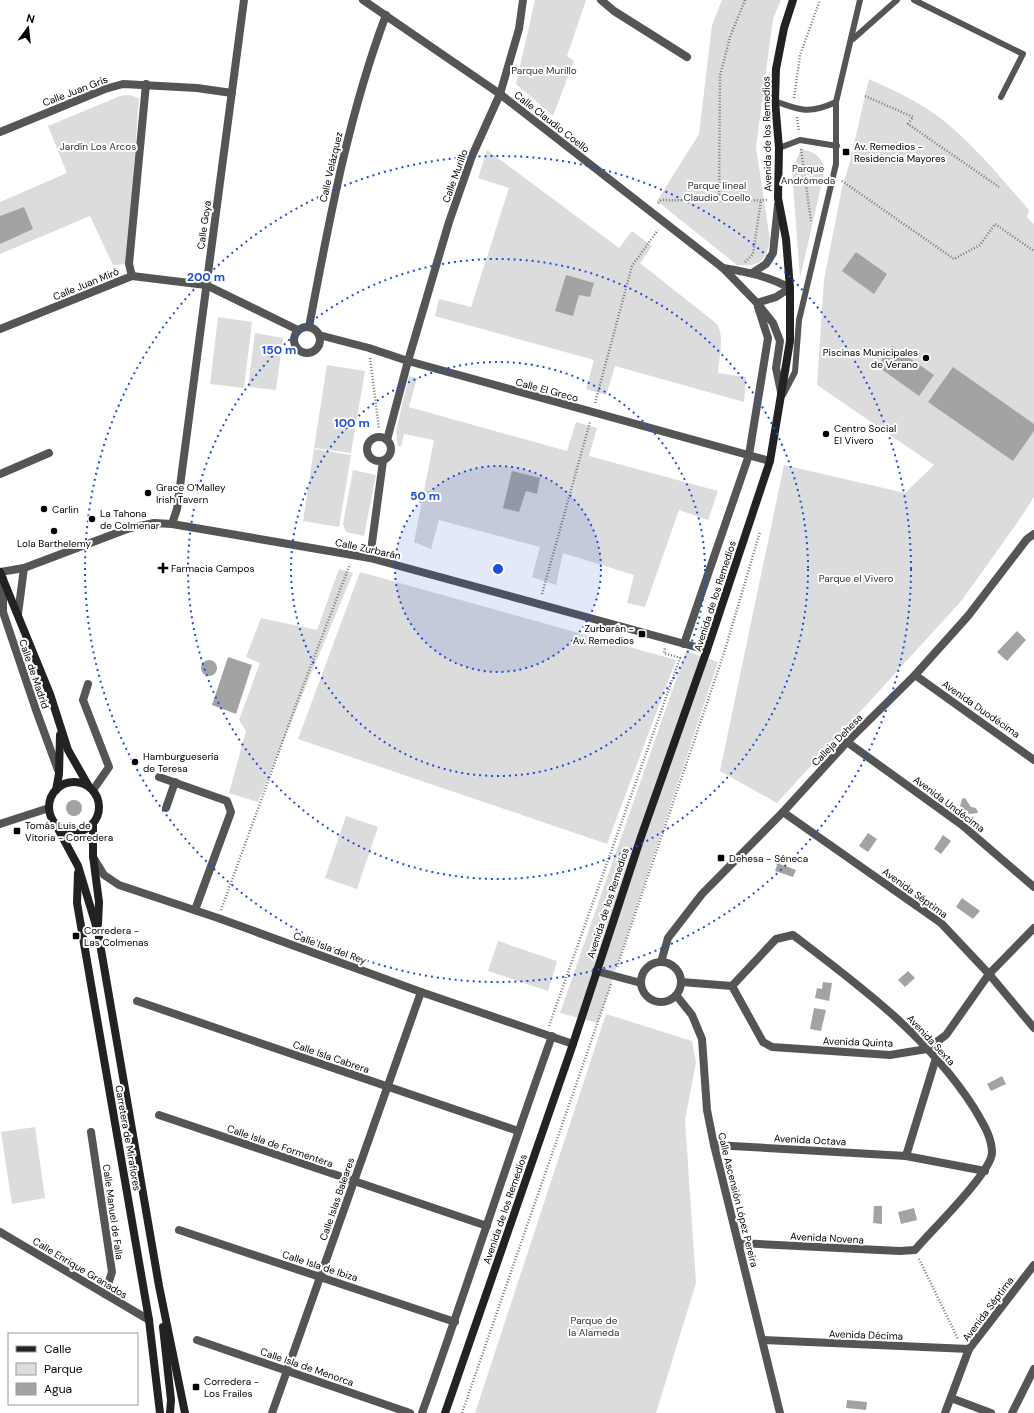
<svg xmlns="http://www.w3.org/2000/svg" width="1034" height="1413" font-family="'DM Sans',sans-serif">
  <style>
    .green { fill: #dcdcdc }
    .water { fill: #a3a3a3 }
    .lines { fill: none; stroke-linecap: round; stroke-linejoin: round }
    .path { stroke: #777; stroke-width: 2.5; stroke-dasharray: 1 2; stroke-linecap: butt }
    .service { stroke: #555; stroke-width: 6 }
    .pedestrian { stroke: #555; stroke-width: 8 }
    .minor { stroke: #555; stroke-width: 8 }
    .secondary { stroke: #222; stroke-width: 8 }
    .ring { fill: none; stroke: #1d4ed8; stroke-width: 2; stroke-dasharray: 2 4 }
    .poi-dot { fill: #000; stroke: #fff; stroke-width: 1.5 }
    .labels { text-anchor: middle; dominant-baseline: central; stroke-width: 4; stroke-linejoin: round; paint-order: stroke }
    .park-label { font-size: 10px; fill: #333; stroke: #fff }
    .street-label { font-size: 10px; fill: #000; stroke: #fff }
    .poi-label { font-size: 10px; fill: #000; stroke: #fff; text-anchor: start }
    .centre { fill: #1d4ed8; stroke: #fff; stroke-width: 2 }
    .ring-label { font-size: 12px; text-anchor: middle; font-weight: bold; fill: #1d4ed8; stroke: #fff; stroke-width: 4; stroke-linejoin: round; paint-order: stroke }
  </style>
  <rect width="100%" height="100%" fill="#fff"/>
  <g class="green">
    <polygon points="535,0 586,0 567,56 574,61 553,116 516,84"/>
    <path d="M722 0H781L773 19 756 147 770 240C766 262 759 267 737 265L657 201 699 134 712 25Z"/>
    <path d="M869 79C895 91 922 103 944 121 976 147 1002 179 1029 210L1027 217 1034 224V497L1017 523 962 600 777 803 720 771 784 465 905 493 934 465 817 385 824 280 842 188 849 165Z"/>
    <polygon points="129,95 139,98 127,264 113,265 90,216 0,254 0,202 67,173 48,126 120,96"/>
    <path d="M801 149C814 152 820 155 825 169L800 278 792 171Z"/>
    <path d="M487 150 619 248 632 231 652 246 640 263 717 324C725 338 719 357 718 373L746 377 744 402 615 366 606 395 586 389 594 360 435 316 439 299 471 307 509 188 478 178Z"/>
    <polygon points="218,317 252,322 244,388 210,384"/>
    <polygon points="255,333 283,338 276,390 248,387"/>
    <polygon points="327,365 365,371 351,453 314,448"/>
    <polygon points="409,376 417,378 409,407 567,451 576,422 597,428 589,456 718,491 708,520 679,510 645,607 627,603 634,575 563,553 556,585 532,577 540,547 439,520 431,549 414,542 434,440 404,434 401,447 398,446 396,431"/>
    <polygon points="314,449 351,455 339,527 303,521"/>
    <polygon points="353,470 376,475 364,536 346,532 343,524"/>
    <polygon points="339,569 353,573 258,802 229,793 246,731 239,720 260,663 246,657 261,618 317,630"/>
    <polygon points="360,572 676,660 607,844 298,739"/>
    <polygon points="686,651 718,662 598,1023 560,1013"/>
    <polygon points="346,816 378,827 357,889 325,878"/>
    <polygon points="498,941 557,961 548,991 488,971"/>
    <polygon points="606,1014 692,1041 696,1063 685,1120 696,1283 656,1413 475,1413"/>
    <polygon points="35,1127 45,1198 12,1204 1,1132"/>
  </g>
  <g class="water">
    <polygon points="24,207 33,229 0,244 0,216"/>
    <polygon points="856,252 887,274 874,294 842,271"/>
    <polygon points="566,275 594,283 590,297 579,295 573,316 555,311"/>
    <polygon points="892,346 934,375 919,396 877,366"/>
    <polygon points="953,367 1034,424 1034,431 1013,461 928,402"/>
    <polygon points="512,471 540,478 537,494 526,491 519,512 503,508"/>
    <polygon points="1017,631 1026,640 1007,661 997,652"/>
    <polygon points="228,657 252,665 236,714 212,705"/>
    <circle cx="209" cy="668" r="8"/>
    <polygon points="965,798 971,807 976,808 978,813 969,814 960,806 962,799"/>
    <circle cx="74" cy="808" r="8"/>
    <polygon points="868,833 877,839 868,852 859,846"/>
    <polygon points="943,835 951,841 941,854 934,849"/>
    <polygon points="777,860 781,861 780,864 796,870 793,877 775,871 777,865 774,861"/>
    <polygon points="962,898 980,911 973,919 956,907"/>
    <polygon points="908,971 915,978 905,987 898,980"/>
    <polygon points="823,982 832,983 829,1001 815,998 817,988 822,989"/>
    <polygon points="814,1008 826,1010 821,1031 810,1029"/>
    <polygon points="1002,1076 1006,1084 991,1091 987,1084"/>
    <polygon points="874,1206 882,1206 882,1224 873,1223"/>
    <polygon points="914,1208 917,1220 901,1224 898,1212"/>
    <polygon points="847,1400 867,1402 866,1410 846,1408"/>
  </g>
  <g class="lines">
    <g class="path">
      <polyline points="745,0 730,37 720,76 719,201 768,200"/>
      <polyline points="865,96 913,117 908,124 999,187"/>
      <polyline points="794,98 800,55 820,0"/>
      <polyline points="797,117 799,132"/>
      <polyline points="801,149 811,221"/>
      <polyline points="842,181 954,259 980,245 995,224 1034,251"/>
      <polyline points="658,203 661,200 719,201"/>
      <polyline points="745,262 753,254 761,200"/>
      <polyline points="370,358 379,429"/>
      <polyline points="595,403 632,266 658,230"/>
      <polyline points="542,594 590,422"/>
      <polyline points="221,910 300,694 350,564"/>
      <polyline points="617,967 724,653 760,532"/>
      <polyline points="549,1026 680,658 664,653 665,648"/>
      <polyline points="919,1259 958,1339"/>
      <polyline points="462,1413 611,984"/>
    </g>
    <g class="service">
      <polyline points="914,0 1023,54 1001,97"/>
      <polyline points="853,39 897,0"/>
      <path d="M775 101C801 111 810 114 836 102"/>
      <polyline points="779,148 800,140 837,146"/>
      <polyline points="783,395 795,372 799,320 836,164 836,102 860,0"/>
    </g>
    <g class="pedestrian">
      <polyline points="132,276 129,264 146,84"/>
      <polyline points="206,285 298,330"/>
      <polyline points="319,335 369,348 408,361 387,440"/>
      <polyline points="0,474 49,453"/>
      <polyline points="906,1156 985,1171"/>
    </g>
    <g class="minor">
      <polyline points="363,0 500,94 723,268 757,303 773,323 780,341 776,368 781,392"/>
      <polyline points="523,0 519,29 500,94 472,156 449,222 408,361 770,461"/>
      <polyline points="601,0 614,11 687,57"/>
      <polyline points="0,132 105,89 123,84 197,88 232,93"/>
      <path d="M723 268C747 272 768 276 790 288L776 297 757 303"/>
      <polyline points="752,273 766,264 773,253 778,205"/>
      <path d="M309 327C329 222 348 116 386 15"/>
      <circle cx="307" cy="340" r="13"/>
      <polyline points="0,329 132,276 206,285"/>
      <circle cx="379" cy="449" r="12"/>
      <polyline points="172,524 177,509 244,0"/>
      <polyline points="370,558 383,461"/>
      <polyline points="0,572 24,568 130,528 154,523 172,524 370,558 707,650"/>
      <polyline points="3,579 3,612 36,710 58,770"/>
      <polyline points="18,614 24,568"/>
      <polyline points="684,644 749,455 768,338 758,307"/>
      <polyline points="915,675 1034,760"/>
      <polyline points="88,684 83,700 109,767 93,790"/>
      <polyline points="847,742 962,825 1034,887"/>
      <polyline points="159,777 227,801 231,812 195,910"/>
      <polyline points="166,808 175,782"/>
      <polyline points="783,812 941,923 989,974 1034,1028"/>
      <polyline points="0,824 49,808"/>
      <polyline points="93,857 104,875 119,885 218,918 421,992 573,1044"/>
      <polyline points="661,962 668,938 702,894 783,812 847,742 915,675 968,616 1027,539 1034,534"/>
      <circle cx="661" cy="982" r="20"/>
      <polyline points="596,971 641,983"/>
      <polyline points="681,982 732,986"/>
      <path d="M732 986 776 939 793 935C860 986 928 1036 974 1108 982 1122 992 1136 992 1153 991 1173 930 1232 915 1250L900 1251 739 1243"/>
      <polyline points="732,986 763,1042 772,1047 890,1055 927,1049 946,1035 989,974 1034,928"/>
      <polyline points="676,995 692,1015 702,1039 707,1110 714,1145 780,1413"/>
      <polyline points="137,1001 518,1131"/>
      <polyline points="159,1115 487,1226"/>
      <polyline points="91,1132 112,1272 105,1294"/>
      <polyline points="714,1145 906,1156 936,1058"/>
      <polyline points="179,1230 455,1322"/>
      <polyline points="0,1232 149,1320"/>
      <polyline points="197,1340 410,1413"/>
      <polyline points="763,1340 969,1349"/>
      <polyline points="951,1398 991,1413"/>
      <polyline points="272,1413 421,992"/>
      <path d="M422 1413C467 1288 507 1161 552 1036"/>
      <polyline points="945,1413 969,1349 1034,1265"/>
      <polyline points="1012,1413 1034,1369"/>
    </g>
    <g class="secondary">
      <polyline points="0,572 50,694 68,750 88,785"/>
      <circle cx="74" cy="807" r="25"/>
      <polyline points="56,790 59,774 60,735"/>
      <polyline points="56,825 78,866 98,932 159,1286 185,1413"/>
      <polyline points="93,825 93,856 99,902 98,924"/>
      <polyline points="78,873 77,903 149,1320 160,1413"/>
      <polyline points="163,1327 171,1400 170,1413"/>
      <polyline points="445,1413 573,1044 641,837 707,650 770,461 790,341 790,288 786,239 778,198 779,148 775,101 776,69 784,28 793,0"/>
    </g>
  </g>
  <circle cx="498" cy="569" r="103" fill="#1d4ed8" fill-opacity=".12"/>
  <g class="ring">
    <circle cx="498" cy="569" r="103"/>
    <circle cx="498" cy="569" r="207"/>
    <circle cx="498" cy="569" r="310"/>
    <circle cx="498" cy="569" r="413"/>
  </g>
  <g class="poi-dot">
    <rect x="842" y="148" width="8" height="8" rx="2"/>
    <circle cx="926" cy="358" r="4"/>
    <circle cx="826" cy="434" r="4"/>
    <circle cx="148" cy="493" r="4"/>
    <circle cx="44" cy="509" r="4"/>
    <circle cx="92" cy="519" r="4"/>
    <circle cx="54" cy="531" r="4"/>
    <path d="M161 562h4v4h4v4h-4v4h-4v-4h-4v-4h4z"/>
    <rect x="638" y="630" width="8" height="8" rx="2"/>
    <circle cx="135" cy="762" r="4"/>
    <rect x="13" y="827" width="8" height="8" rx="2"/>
    <rect x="717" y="854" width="8" height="8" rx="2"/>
    <rect x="72" y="932" width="8" height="8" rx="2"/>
    <rect x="192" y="1383" width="8" height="8" rx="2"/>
  </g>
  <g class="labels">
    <g class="park-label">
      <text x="544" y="70">Parque Murillo</text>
      <text x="98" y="146">Jardín Los Arcos</text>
      <text x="808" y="168">Parque<tspan x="808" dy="12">Andrómeda</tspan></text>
      <text x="717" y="185">Parque lineal<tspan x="717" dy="12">Claudio Coello</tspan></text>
      <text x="856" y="578">Parque el Vivero</text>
      <text x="594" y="1320">Parque de<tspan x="594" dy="12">la Alameda</tspan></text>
    </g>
    <g class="street-label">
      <text transform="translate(75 91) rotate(-21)">Calle Juan Gris</text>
      <text transform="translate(552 122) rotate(38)">Calle Claudio Coello</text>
      <text transform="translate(767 134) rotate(-91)">Avenida de los Remedios</text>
      <text transform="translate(331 167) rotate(-77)">Calle Velázquez</text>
      <text transform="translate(455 176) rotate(-70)">Calle Murillo</text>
      <text transform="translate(204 225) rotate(-82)">Calle Goya</text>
      <text transform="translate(86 284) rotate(-22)">Calle Juan Miró</text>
      <text transform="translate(547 390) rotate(15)">Calle El Greco</text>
      <text transform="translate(368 549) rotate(12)">Calle Zurbarán</text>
      <text transform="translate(715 596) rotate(-72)">Avenida de los Remedios</text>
      <text transform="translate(34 674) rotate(71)">Calle de Madrid</text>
      <text transform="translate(981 709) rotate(35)">Avenida Duodécima</text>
      <text transform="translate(837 740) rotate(-46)">Calleja Dehesa</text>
      <text transform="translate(949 804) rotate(37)">Avenida Undécima</text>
      <text transform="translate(915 893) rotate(36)">Avenida Séptima</text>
      <text transform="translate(608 903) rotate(-72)">Avenida de los Remedios</text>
      <text transform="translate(330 948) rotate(20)">Calle Isla del Rey</text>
      <text transform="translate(931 1040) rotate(47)">Avenida Sexta</text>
      <text transform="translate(858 1042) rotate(2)">Avenida Quinta</text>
      <text transform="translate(331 1057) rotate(19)">Calle Isla Cabrera</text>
      <text transform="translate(128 1138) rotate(80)">Carretera de Miraflores</text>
      <text transform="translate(810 1140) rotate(3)">Avenida Octava</text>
      <text transform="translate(280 1146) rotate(19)">Calle Isla de Formentera</text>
      <text transform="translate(337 1199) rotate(-71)">Calle Islas Baleares</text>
      <text transform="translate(738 1200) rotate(76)">Calle Ascensión López Pereira</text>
      <text transform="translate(505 1209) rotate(-71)">Avenida de los Remedios</text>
      <text transform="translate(113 1212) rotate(82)">Calle Manuel de Falla</text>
      <text transform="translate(827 1238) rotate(3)">Avenida Novena</text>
      <text transform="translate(320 1266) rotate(18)">Calle Isla de Ibiza</text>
      <text transform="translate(80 1268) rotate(31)">Calle Enrique Granados</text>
      <text transform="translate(988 1309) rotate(-53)">Avenida Séptima</text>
      <text transform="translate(866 1335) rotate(2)">Avenida Décima</text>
      <text transform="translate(307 1367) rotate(19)">Calle Isla de Menorca</text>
    </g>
    <g class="poi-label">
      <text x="854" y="146">Av. Remedios -<tspan x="854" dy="12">Residencia Mayores</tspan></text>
      <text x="918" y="352" text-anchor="end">Piscinas Municipales<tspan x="918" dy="12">de Verano</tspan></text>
      <text x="834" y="428">Centro Social<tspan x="834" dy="12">El Vivero</tspan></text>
      <text x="156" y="487">Grace O'Malley<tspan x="156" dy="12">Irish Tavern</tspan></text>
      <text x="52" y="509">Carlin</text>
      <text x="100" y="513">La Tahona<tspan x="100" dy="12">de Colmenar</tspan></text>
      <text x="54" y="543" text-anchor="middle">Lola Barthelemy</text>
      <text x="171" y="568">Farmacia Campos</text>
      <text x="634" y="628" text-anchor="end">Zurbarán -<tspan x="634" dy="12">Av. Remedios</tspan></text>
      <text x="143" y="756">Hamburguesería<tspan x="143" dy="12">de Teresa</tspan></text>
      <text x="25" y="825">Tomás Luis de<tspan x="25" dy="12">Vitoria - Corredera</tspan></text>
      <text x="729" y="858">Dehesa - Séneca</text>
      <text x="84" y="930">Corredera -<tspan x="84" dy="12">Las Colmenas</tspan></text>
      <text x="204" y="1381">Corredera -<tspan x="204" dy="12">Los Frailes</tspan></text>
    </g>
  </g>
  <circle cx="498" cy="569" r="6" class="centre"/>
  <g class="ring-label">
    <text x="206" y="281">200 m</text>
    <text x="279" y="354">150 m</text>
    <text x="352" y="427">100 m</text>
    <text x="425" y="500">50 m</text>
  </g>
  <rect x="8" y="1333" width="130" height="72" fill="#ffffff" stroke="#999999"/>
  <rect x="16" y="1346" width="20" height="6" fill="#222222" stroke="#999999"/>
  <text x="44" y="1353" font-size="12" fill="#000000">Calle</text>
  <rect x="16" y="1363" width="20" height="12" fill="#dcdcdc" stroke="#999999"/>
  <text x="44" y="1373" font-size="12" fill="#000000">Parque</text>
  <rect x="16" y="1383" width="20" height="12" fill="#a3a3a3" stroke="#999999"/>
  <text x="44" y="1393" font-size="12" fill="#000000">Agua</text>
  <g transform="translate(28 28) rotate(15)" stroke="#ffffff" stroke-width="3" paint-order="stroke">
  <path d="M0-3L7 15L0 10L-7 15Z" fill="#000000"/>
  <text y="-6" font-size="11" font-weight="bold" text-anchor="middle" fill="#000000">N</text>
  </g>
</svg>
